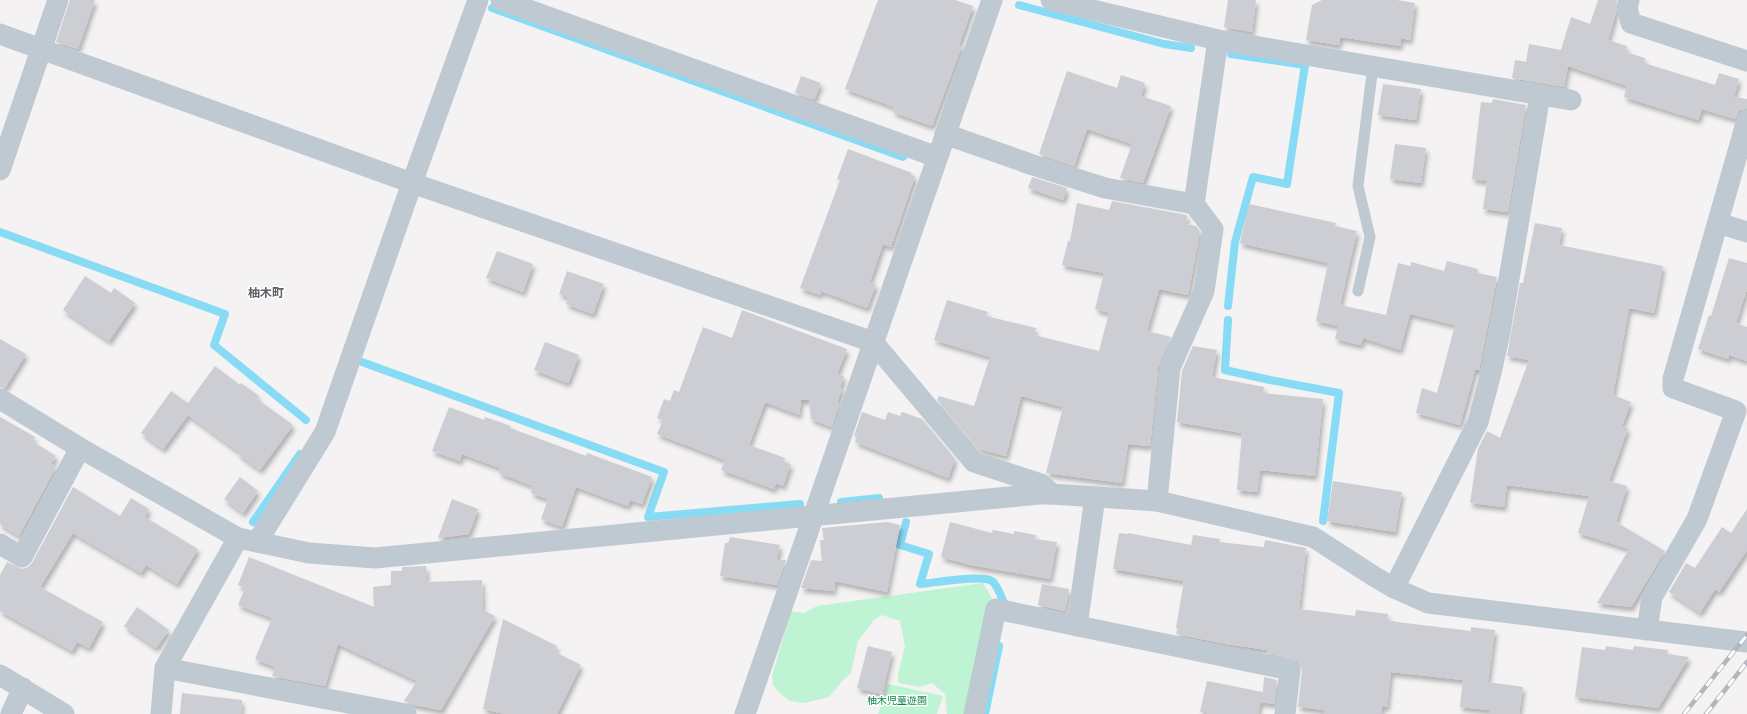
<svg xmlns="http://www.w3.org/2000/svg" width="1747" height="714" font-family="'PT Sans','Noto Sans JP',sans-serif">
  <style>
    .green { fill: #bef4d4 }
    .lines { fill: none; stroke-linecap: round; stroke-linejoin: round }
    .stream { stroke: #88dbf4; stroke-width: 8 }
    .building { fill: #ccced4; filter: url(#shadow) }
    .lane { stroke: #bfc9d2; stroke-width: 11 }
    .street { stroke: #bfc9d2; stroke-width: 21 }
    .rail-casing { stroke: #b3b7bd; stroke-width: 4.5 }
    .rail { stroke: #fff; stroke-width: 3; stroke-dasharray: 9; stroke-linecap: butt }
    .labels { text-anchor: middle; dominant-baseline: central; stroke-width: 3; stroke-linejoin: round; paint-order: stroke }
    .park-label { font-size: 10px; fill: #10854d; stroke: #fff }
    .quarter-label { font-size: 12px; font-weight: bold; fill: #5d6268; stroke: #fff }
  </style>
  <defs>
    <filter id="shadow"><feDropShadow dx="2.5" dy="4.5" stdDeviation="2" flood-color="#0004"/></filter>
  </defs>
  <rect width="100%" height="100%" fill="#f4f2f2"/>
  <g class="green">
    <polygon points="983,583 993,600 969,714 947,714 945,694 932,683 920,687 898,683 898,674 905,646 900,621 882,615 874,620 858,641 851,673 842,681 829,697 804,703 790,701 781,694 773,685 772,676 791,611 804,613 817,606"/>
    <polygon points="888,684 943,696 937,714 878,714"/>
  </g>
  <g class="lines">
    <g class="stream">
      <polyline points="1019,5 1164,44 1191,48"/>
      <polyline points="492,8 903,157"/>
      <polyline points="0,232 225,314 214,345 306,420"/>
      <polyline points="1228,306 1235,242 1253,177 1287,184 1305,65 1231,54"/>
      <polyline points="1228,320 1225,370 1270,380 1339,393 1323,521"/>
      <polyline points="362,362 664,472 648,517 800,504"/>
      <polyline points="841,502 879,498"/>
      <polyline points="253,522 300,454"/>
      <path d="M906 522 900 545 929 554 920 584C933 583 983 574 992 581 997 585 1000 594 1003 600"/>
      <polyline points="985,714 999,646"/>
    </g>
  </g>
  <g class="building">
    <polygon points="70,0 95,0 78,49 56,42"/>
    <polygon points="878,0 955,0 973,6 959,45 962,46 932,126 893,112 894,107 845,89"/>
    <polygon points="1228,0 1256,0 1252,32 1224,27"/>
    <polygon points="1322,0 1397,0 1415,3 1410,40 1401,38 1400,46 1340,37 1339,45 1306,40 1312,5"/>
    <polygon points="1598,0 1617,0 1616,12 1608,40 1627,46 1625,52 1645,58 1644,63 1715,85 1719,73 1739,79 1734,97 1747,99 1747,108 1739,111 1735,119 1702,109 1698,120 1624,97 1627,86 1568,66 1564,87 1512,78 1515,60 1526,62 1529,44 1561,50 1571,17 1590,24"/>
    <polygon points="1067,71 1117,88 1121,75 1145,83 1141,96 1171,106 1143,183 1120,178 1132,144 1087,129 1074,166 1039,154"/>
    <polygon points="801,76 821,83 814,100 795,93"/>
    <polygon points="1383,84 1421,89 1416,120 1378,115"/>
    <polygon points="1493,99 1526,105 1508,212 1483,209 1487,181 1472,179 1481,102 1492,103"/>
    <polygon points="1395,144 1426,148 1421,183 1390,179"/>
    <polygon points="848,149 912,173 911,175 915,176 891,247 883,244 870,282 876,284 867,308 821,291 820,295 800,288 840,180 837,179"/>
    <polygon points="1032,177 1067,188 1063,200 1028,188"/>
    <polygon points="1112,201 1187,215 1186,224 1196,226 1200,232 1188,295 1159,289 1147,331 1171,337 1158,367 1150,446 1128,444 1122,483 1046,473 1063,407 1021,396 1006,456 979,449 937,400 939,396 974,406 990,357 934,340 947,300 988,312 986,316 1036,328 1034,335 1099,351 1109,313 1095,309 1104,273 1062,265 1068,241 1070,241 1077,203 1109,210"/>
    <polygon points="1249,204 1336,223 1335,226 1357,231 1340,305 1386,315 1398,263 1411,266 1411,262 1444,271 1447,261 1478,269 1477,273 1497,277 1479,370 1475,370 1460,425 1416,413 1422,388 1437,393 1455,325 1410,314 1400,350 1363,338 1361,345 1335,339 1338,326 1316,321 1328,263 1240,243"/>
    <polygon points="1535,223 1562,228 1559,245 1663,266 1654,313 1629,308 1613,395 1631,402 1622,426 1628,428 1609,481 1627,486 1616,522 1665,551 1631,607 1597,603 1629,549 1578,533 1589,496 1507,485 1504,507 1470,503 1478,449 1487,431 1500,438 1529,360 1507,356 1520,283 1523,283"/>
    <polygon points="497,251 533,264 523,292 486,278"/>
    <polygon points="1729,258 1747,263 1747,289 1736,323 1747,327 1747,361 1729,355 1728,359 1698,349 1709,315 1711,316"/>
    <polygon points="567,271 604,284 593,314 566,304 568,297 559,294"/>
    <polygon points="85,276 111,293 114,288 135,303 109,341 63,310"/>
    <polygon points="742,310 847,349 837,374 844,376 840,388 842,389 837,403 839,404 832,427 811,419 809,400 801,400 799,415 765,402 749,445 785,458 784,462 791,464 783,486 776,483 774,489 721,470 725,460 657,434 663,420 657,418 664,399 670,401 674,390 679,392 703,327 732,338"/>
    <polygon points="0,339 26,354 5,388 0,387"/>
    <polygon points="545,342 579,355 568,383 534,370"/>
    <polygon points="1193,346 1217,350 1212,377 1264,387 1263,393 1323,399 1315,476 1260,470 1257,492 1237,490 1242,433 1177,422 1182,371"/>
    <polygon points="215,366 240,385 241,383 259,396 257,399 293,425 260,470 238,454 239,452 188,415 163,449 141,433 171,391 188,403"/>
    <polygon points="449,407 484,420 485,417 511,426 510,428 586,456 587,453 652,477 642,504 630,500 628,506 576,487 562,527 541,519 548,499 531,493 533,486 499,473 500,468 462,454 460,461 432,451"/>
    <polygon points="862,412 885,420 888,412 900,416 902,412 922,419 955,459 948,478 855,442 857,437 854,436"/>
    <polygon points="0,417 35,437 32,441 56,456 51,464 56,467 19,536 0,524"/>
    <polygon points="240,477 258,491 243,513 224,499"/>
    <polygon points="1333,481 1402,492 1395,532 1327,521"/>
    <polygon points="73,487 120,516 131,498 149,509 145,517 198,549 177,584 146,565 141,573 73,533 40,587 103,622 89,648 77,642 72,651 0,611 0,575 7,562 22,569 28,567 32,563"/>
    <polygon points="452,499 478,509 469,534 438,538"/>
    <polygon points="1747,509 1747,550 1719,592 1715,589 1700,613 1669,592 1686,563 1695,568 1722,527 1731,533"/>
    <polygon points="887,522 900,525 887,592 835,581 834,591 801,588 811,560 822,561 820,540 824,540 822,528"/>
    <polygon points="950,522 992,533 993,530 1014,534 1014,531 1036,535 1035,539 1057,542 1050,579 971,565 941,557"/>
    <polygon points="1119,533 1128,534 1128,533 1191,545 1193,535 1220,539 1219,542 1264,547 1265,540 1306,548 1299,609 1355,616 1356,610 1388,614 1387,620 1397,622 1471,631 1471,627 1495,630 1488,682 1523,687 1519,714 1489,714 1489,710 1460,707 1463,680 1391,672 1387,707 1382,706 1381,714 1324,714 1325,710 1298,707 1302,671 1301,665 1297,661 1267,653 1268,650 1226,644 1176,634 1178,628 1176,628 1184,581 1113,569"/>
    <polygon points="730,537 780,545 777,560 786,560 777,585 720,576 725,543 728,543"/>
    <polygon points="249,557 374,607 373,587 391,585 391,571 402,571 402,567 426,566 427,582 482,580 483,610 495,616 441,710 414,705 404,701 417,681 338,644 325,686 276,677 272,676 275,667 255,659 272,618 238,605 245,588 238,585"/>
    <polygon points="1042,584 1069,589 1065,611 1038,605"/>
    <polygon points="137,607 169,630 156,648 124,626"/>
    <polygon points="503,619 557,646 555,652 581,665 557,714 505,714 483,709"/>
    <polygon points="868,646 892,652 882,694 857,688"/>
    <polygon points="1606,646 1633,650 1634,646 1668,650 1667,654 1689,657 1658,708 1575,697 1582,647 1605,650"/>
    <polygon points="1264,677 1277,680 1274,704 1261,702 1262,694 1258,714 1212,714 1200,712 1207,681 1263,692"/>
    <polygon points="182,693 242,700 241,714 180,714"/>
  </g>
  <g class="lines">
    <polyline class="lane" points="1358,291 1370,237 1358,186 1373,66"/>
    <g class="street">
      <polyline points="501,0 937,157"/>
      <polyline points="1051,0 1218,40 1571,100"/>
      <polyline points="1629,0 1627,8 1631,23 1747,61"/>
      <polyline points="0,34 412,183 873,342 974,462 1041,484 1052,494"/>
      <polyline points="945,134 1033,165 1105,188 1194,204"/>
      <polyline points="0,170 58,0"/>
      <polyline points="1718,223 1747,232"/>
      <polyline points="0,399 80,448 238,538 309,553 375,558 1040,494 1052,494 1157,501 1313,537 1375,577 1394,588 1428,603 1747,642"/>
      <polyline points="1157,501 1170,368 1204,291 1213,229 1194,204 1218,40"/>
      <polyline points="257,542 325,432 412,183 478,0"/>
      <polyline points="0,544 22,557 80,448"/>
      <polyline points="1394,588 1478,422 1491,373 1500,332 1540,95"/>
      <polyline points="1077,626 1095,497"/>
      <polyline points="1647,630 1652,597 1697,519 1736,411 1673,388 1673,379 1747,120"/>
      <polyline points="165,668 406,714"/>
      <polyline points="0,675 64,714"/>
      <polyline points="11,714 23,688"/>
      <polyline points="161,714 165,668 238,538"/>
      <polyline points="745,714 992,0"/>
      <polyline points="974,714 996,609 1290,670 1285,714"/>
    </g>
    <defs>
      <g id="rail">
        <polyline points="1684,714 1747,635"/>
        <polyline points="1706,714 1747,662"/>
      </g>
    </defs>
    <use href="#rail" class="rail-casing"/>
    <use href="#rail" class="rail"/>
  </g>
  <g class="labels">
    <g class="park-label">
      <text x="897" y="700">柚木児童遊園</text>
    </g>
    <g class="quarter-label">
      <text x="266" y="292">柚木町</text>
    </g>
  </g>
</svg>
